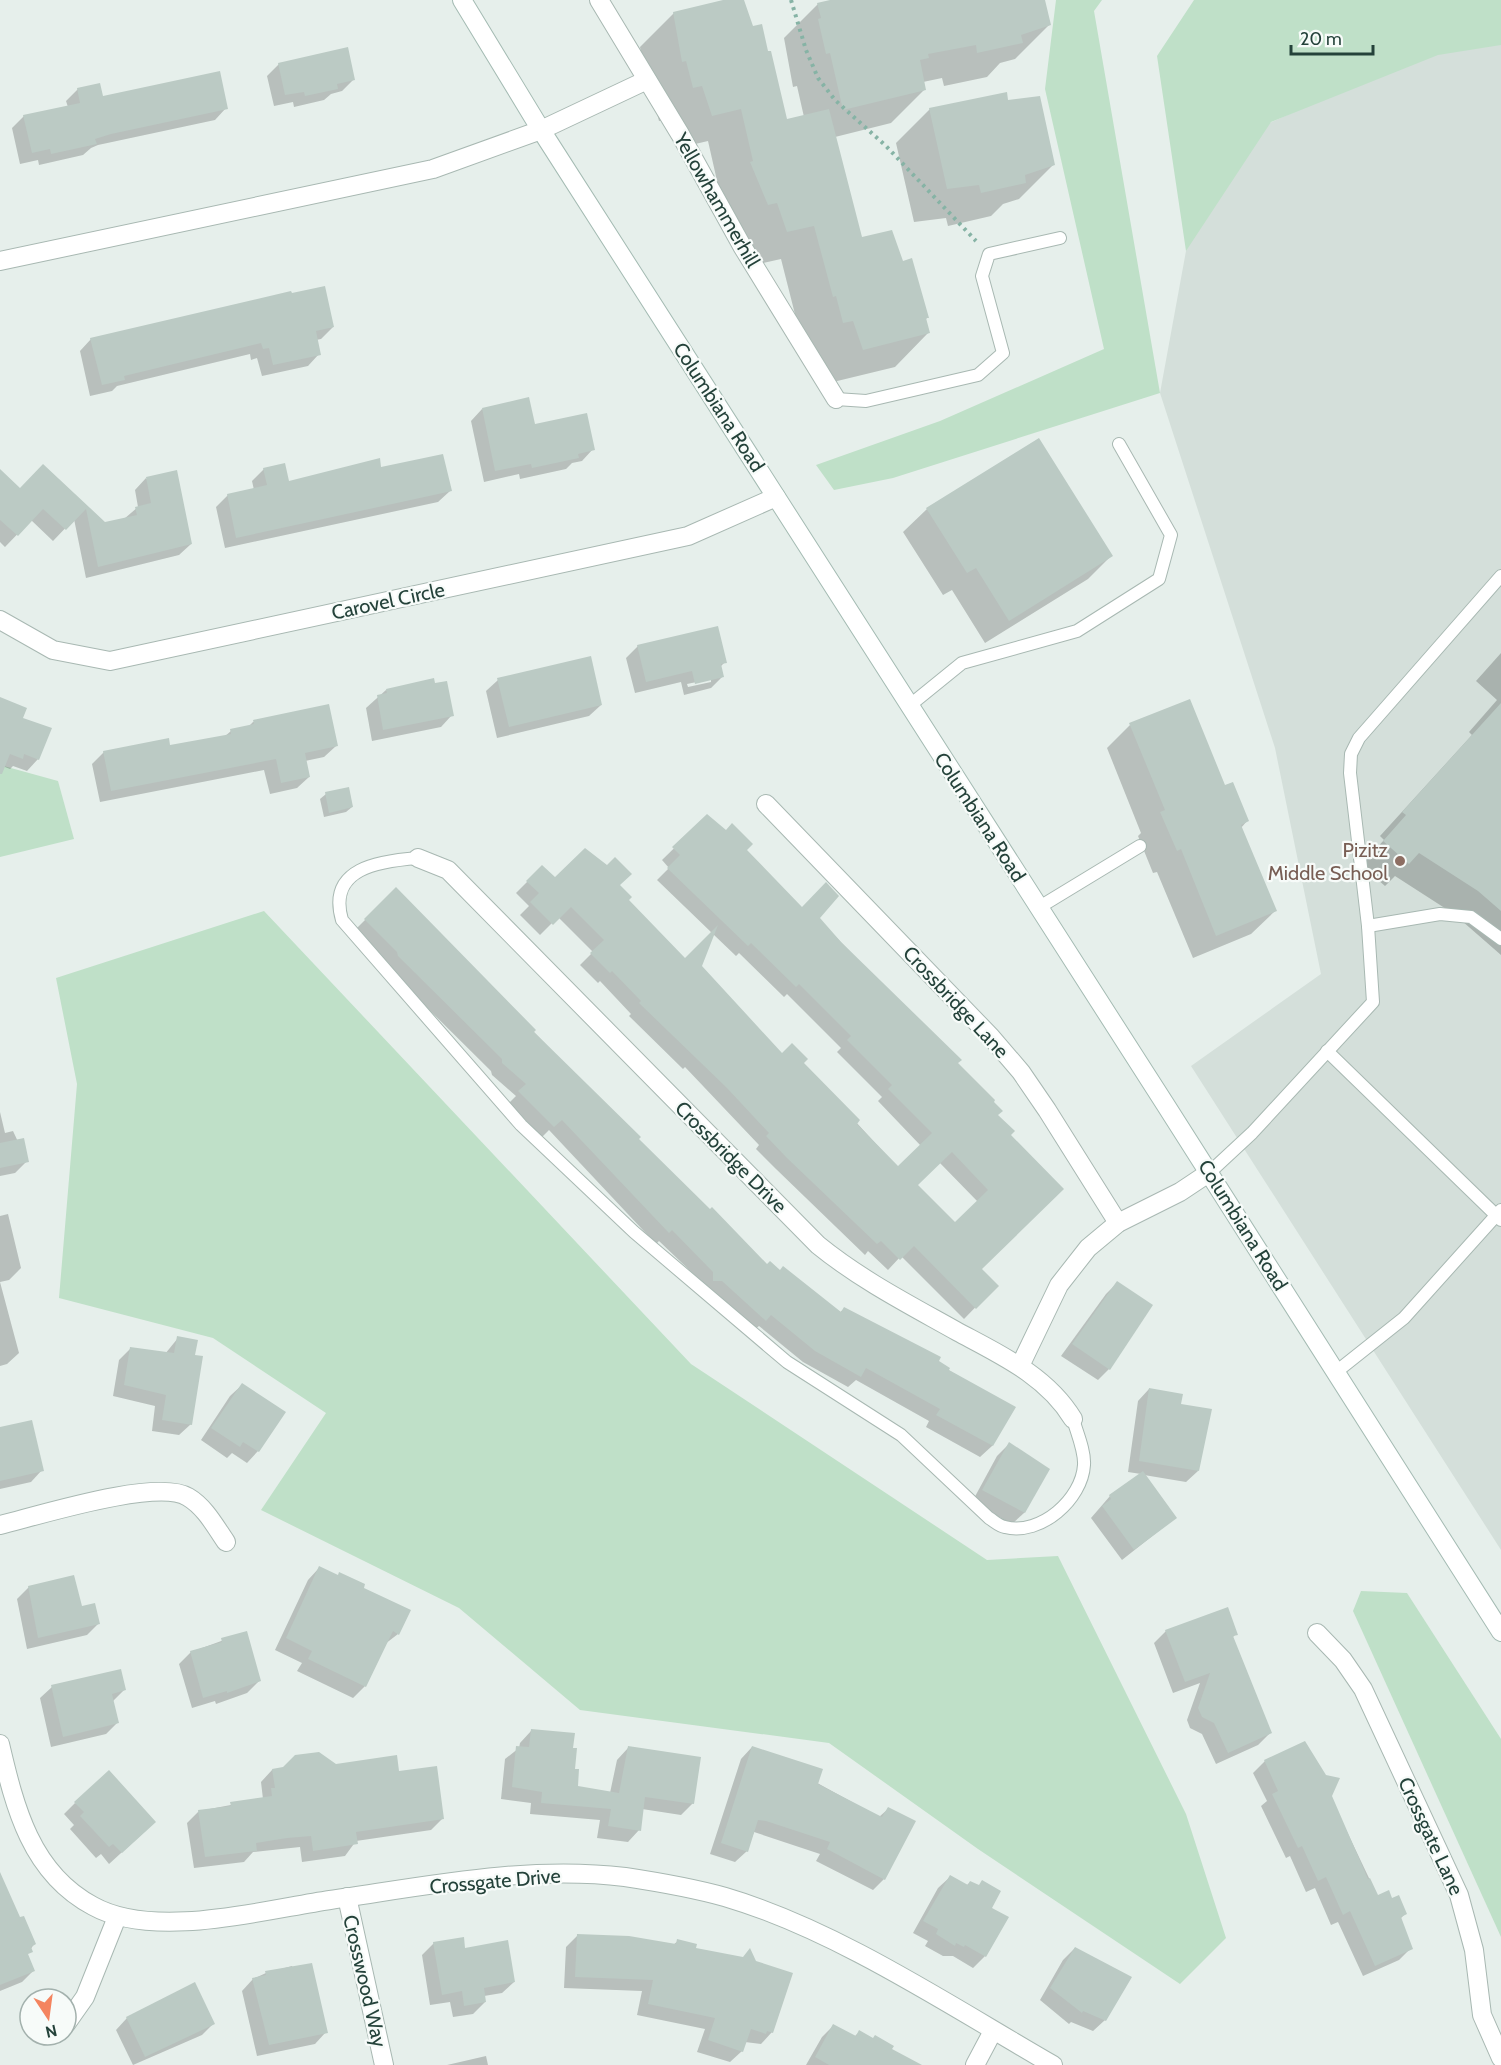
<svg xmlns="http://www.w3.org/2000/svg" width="1501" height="2065" font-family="Cabin,sans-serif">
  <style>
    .built { fill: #d4dfda }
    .green { fill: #bfe0c8 }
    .shadow { fill: #0003; fill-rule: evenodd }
    .building { fill: #bbcac4; fill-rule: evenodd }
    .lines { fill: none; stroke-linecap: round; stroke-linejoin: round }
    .service-casing { stroke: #a8b8b2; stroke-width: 14 }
    .minor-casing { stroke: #a8b8b2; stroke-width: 20 }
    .secondary-casing { stroke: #a4bbb3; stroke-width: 20 }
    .path { stroke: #86b3a5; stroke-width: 4; stroke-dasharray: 3 4.5; stroke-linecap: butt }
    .service { stroke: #fff; stroke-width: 12 }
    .minor { stroke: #fff; stroke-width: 18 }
    .secondary { stroke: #fff; stroke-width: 18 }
    .education-dot { fill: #8d6e63; stroke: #f7fbf9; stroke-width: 2 }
    .labels { text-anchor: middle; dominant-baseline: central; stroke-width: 4.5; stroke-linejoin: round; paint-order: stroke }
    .street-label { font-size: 20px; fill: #24423a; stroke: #f7fbf9 }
    .education-label { font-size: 20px; fill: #785e54; stroke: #f7fbf9; text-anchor: end }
  </style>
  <rect width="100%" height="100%" fill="#e6efeb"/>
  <polygon class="built" points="1501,20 1501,1550 1191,1066 1321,974 1275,748 1160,393 1186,251 1231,140"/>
  <g class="green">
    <polygon points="1056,0 1102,0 1094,11 1160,393 893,478 834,490 816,465 940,421 1104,349 1045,89"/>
    <polygon points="1194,0 1501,0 1501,45 1438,55 1271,122 1186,251 1157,56"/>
    <polygon points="0,765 58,781 74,839 0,857"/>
    <polygon points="264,911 691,1364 987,1560 1058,1556 1186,1814 1226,1938 1180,1984 978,1849 829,1743 580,1710 459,1608 261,1510 326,1413 213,1338 59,1298 77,1084 56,978"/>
    <polygon points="1361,1591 1407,1593 1501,1739 1501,1937 1353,1611"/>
  </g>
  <g class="shadow">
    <polygon points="730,0 743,0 786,121 804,117 797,86 793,87 784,38 818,4 836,0 1044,0 1049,25 1015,59 1000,63 987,77 944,86 942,78 923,82 925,89 891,123 835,137 861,239 902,262 928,317 925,320 928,333 895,367 829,383 799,330 781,259 754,265 720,194 708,141 678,148 669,119 659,121 652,94 649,95 640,47 674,13"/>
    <polygon points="279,64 353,80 342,91 331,94 324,100 294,107 293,102 274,106 267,76"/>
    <polygon points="78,89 102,98 226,108 215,120 98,145 91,148 83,155 39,165 38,160 20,164 12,128 24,116 68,107 66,101"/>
    <polygon points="1007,102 1053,165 1019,199 1003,204 991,216 948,226 946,218 914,222 896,143 930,109"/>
    <polygon points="333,327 321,339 316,340 319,354 308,366 262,376 257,358 251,360 250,354 117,386 112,391 90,396 80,351 91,339"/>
    <polygon points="482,409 593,449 582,461 572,463 566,469 520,479 519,474 484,482 471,421"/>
    <polygon points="1038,440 1111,556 1088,579 985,643 952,590 943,595 903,532 927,509"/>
    <polygon points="43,466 104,524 124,519 138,507 135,490 146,478 191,544 179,555 86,578 74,519 53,541 31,520 5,547 0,542 0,471 20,490"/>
    <polygon points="264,469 287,483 380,469 450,491 438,502 225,548 216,507 228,495 254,490 252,481"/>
    <path d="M638 646 725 662 720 667 723 676 711 688 684 695 681 682 635 693 626 658ZM711 679V682L688 687 687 684Z"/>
    <polygon points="1501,653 1501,955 1454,914 1395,876 1385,886 1361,865 1384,840 1380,836 1472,735 1469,732 1497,700 1476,681"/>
    <polygon points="498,680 601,705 589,716 497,738 486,691"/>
    <polygon points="386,690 452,715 441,727 372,741 366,708"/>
    <polygon points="0,699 21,719 38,759 27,771 13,766 10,769 0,765"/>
    <polygon points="328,706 336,746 324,757 305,761 309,777 297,788 270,794 264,770 100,802 92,764 104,752 169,747 224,737 231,731 248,727 253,722"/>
    <polygon points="1130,725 1224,787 1247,821 1241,828 1275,911 1251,934 1193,958 1157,872 1153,873 1138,836 1141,833 1107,748"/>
    <polygon points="326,794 352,807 346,812 324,817 320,799"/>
    <path d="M707 816 802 909 818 918 956 1063 1009 1135 980 1269 996 1286 964 1319 901 1256 888 1270 868 1251 865 1255 776 1169 756 1149 759 1145 685 1067 683 1069 629 1016 631 1014 600 981 598 983 580 965 593 952 558 917 540 935 520 915 529 906 516 893 542 867 555 880 618 885 626 900 685 960 712 933 657 880 669 868 662 860ZM713 934 736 956 739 953 784 997 787 994 841 1048 837 1052 882 1097 878 1101 921 1146 898 1168 802 1063 782 1056 700 966ZM939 1162 978 1202 955 1224 916 1185Z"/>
    <polygon points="396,889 637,1139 767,1266 839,1313 844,1309 1013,1408 992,1446 980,1457 926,1427 929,1421 856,1380 848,1387 803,1362 759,1326 753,1331 659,1241 656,1244 549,1130 542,1137 508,1104 516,1096 492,1075 491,1071 387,968 354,931"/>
    <polygon points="0,1112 5,1133 13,1131 27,1161 15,1173 0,1176"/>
    <polygon points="8,1214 21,1268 9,1280 0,1282 19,1353 7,1364 0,1366 0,1216"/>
    <polygon points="1117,1283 1109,1369 1098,1380 1061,1356 1106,1294"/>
    <polygon points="178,1338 194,1356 191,1424 179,1435 152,1431 155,1406 113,1396 119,1360 131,1348 165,1354"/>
    <polygon points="242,1385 258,1451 247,1463 232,1453 227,1458 201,1440 230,1396"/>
    <polygon points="1149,1389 1180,1405 1198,1471 1186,1482 1144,1475 1175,1518 1122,1560 1091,1518 1110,1496 1141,1474 1128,1472 1138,1401"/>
    <polygon points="0,1429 42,1470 31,1482 0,1489"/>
    <polygon points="1009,1444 1048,1469 1024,1513 1012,1524 972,1502 997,1456"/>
    <polygon points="319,1568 362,1588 398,1634 385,1644 365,1686 353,1698 297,1671 302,1663 275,1650 308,1580"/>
    <polygon points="29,1587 80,1608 98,1624 87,1635 27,1649 17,1599"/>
    <polygon points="1166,1631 1236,1634 1232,1638 1270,1733 1258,1745 1216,1764 1202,1734 1190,1728 1187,1720 1200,1683 1173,1693 1154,1643"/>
    <polygon points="246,1632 259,1681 247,1693 216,1704 215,1701 192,1708 179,1664 191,1652"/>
    <polygon points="52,1687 124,1690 112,1702 117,1723 106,1734 51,1747 40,1698"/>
    <polygon points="531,1731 572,1749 576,1787 610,1793 617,1760 628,1748 693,1803 681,1815 642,1809 639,1830 628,1842 597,1838 600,1820 530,1814 531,1803 501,1799 505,1759 519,1748 520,1743"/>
    <polygon points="752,1747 879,1817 888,1809 884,1879 873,1890 816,1861 820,1854 754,1832 747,1851 735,1862 710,1854 741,1759"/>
    <polygon points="1265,1761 1330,1796 1378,1897 1391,1900 1406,1913 1400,1919 1411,1948 1399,1960 1363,1976 1338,1922 1331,1925 1315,1888 1306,1892 1290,1856 1286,1858 1261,1806 1267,1801 1253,1773"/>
    <polygon points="336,1766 398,1773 443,1818 431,1830 356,1841 345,1856 302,1862 300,1847 253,1852 244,1862 194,1868 187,1823 199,1811 263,1799 261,1782 272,1770"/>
    <polygon points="75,1803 143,1833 109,1864 101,1854 96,1858 70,1829 74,1825 64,1814"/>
    <polygon points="950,1877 966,1886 970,1882 990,1908 985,1956 973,1968 953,1956 943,1956 925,1946 928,1941 913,1933 938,1888"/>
    <polygon points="0,1908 19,1919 34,1944 27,1955 34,1970 22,1982 0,1991"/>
    <polygon points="578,1935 673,1945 678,1941 694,1949 772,2032 761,2044 745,2042 742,2051 730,2062 697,2052 705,2029 637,2015 642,1991 564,1988 566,1947"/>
    <polygon points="434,1943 464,1949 514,1982 502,1993 484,1996 485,2002 473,2014 453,2017 450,2002 430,2005 422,1955"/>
    <polygon points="1075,1948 1105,2020 1093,2031 1071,2022 1069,2024 1040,2000 1063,1960"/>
    <polygon points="292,1966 326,2032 315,2044 257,2056 242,1991 253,1979 266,1973"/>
    <polygon points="127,2018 213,2024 202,2035 133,2065 116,2030"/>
    <polygon points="833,2026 854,2037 859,2032 900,2065 806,2065 822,2037"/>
    <polygon points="486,2056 488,2065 447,2065"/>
  </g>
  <g class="building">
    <polygon points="723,0 744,0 753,26 762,24 768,51 771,51 787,119 829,109 862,237 892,230 903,261 912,258 929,318 926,318 930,333 863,350 853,321 843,323 836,296 833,297 814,226 787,232 777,203 768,205 750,162 753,161 741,109 712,116 702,86 693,88 686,61 682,62 673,12"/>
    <polygon points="830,0 1045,0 1051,25 1021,35 1023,43 977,53 976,45 928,54 929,58 920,60 926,90 843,110 830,53 826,54 818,19 821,18 817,3"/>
    <polygon points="348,47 355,80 337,84 338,89 305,96 304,92 285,95 278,63"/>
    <polygon points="220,71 228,109 111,134 95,139 97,144 51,154 50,149 32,153 23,115 80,103 77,88 100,83 103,96"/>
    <polygon points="1007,92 1008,100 1040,96 1055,165 1025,175 1026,183 981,193 979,185 947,189 929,108"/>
    <polygon points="325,286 334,327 316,331 321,355 273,365 269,348 263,349 261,343 124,376 125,380 102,385 90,338 291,291 292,293"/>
    <polygon points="529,397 535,424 587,413 595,450 578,454 579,458 532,468 531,464 495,471 482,408"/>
    <polygon points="1039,438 1113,556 1009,621 976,568 967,573 926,508"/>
    <polygon points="443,454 452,491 236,538 227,494 267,485 263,468 285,463 289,481 380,458 381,467"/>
    <polygon points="43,464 105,522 137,515 135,507 151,503 146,477 177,470 192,544 98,567 86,509 66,530 43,509 18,536 0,520 0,469 20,488"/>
    <polygon points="718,626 727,663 721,664 724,677 695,684 692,671 646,682 637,645"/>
    <polygon points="591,656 602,705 509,727 497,678"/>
    <polygon points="434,678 435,683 447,681 454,716 383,730 377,695 387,693 386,689"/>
    <polygon points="0,697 27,708 23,718 52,728 39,760 24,754 23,759 10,754 2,774 0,774"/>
    <polygon points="1190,699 1225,785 1233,782 1249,821 1241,825 1277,911 1216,936 1181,849 1177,851 1160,812 1165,810 1129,723"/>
    <polygon points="1501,703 1501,911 1478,891 1419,853 1409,864 1383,841 1406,815 1402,812"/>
    <polygon points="329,704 338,746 305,753 310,777 281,783 276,759 111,791 103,751 169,738 170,745 231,734 230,729 254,724 253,720"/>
    <polygon points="349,787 353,807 329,813 325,792"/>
    <path d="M707 814 726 830 732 823 753 844 747 850 802 907 826 882 839 896 820 918 841 942 962 1060 958 1063 995 1100 994 1102 1003 1111 998 1115 1015 1131 1011 1135 1064 1189 982 1269 999 1286 976 1309 914 1246 900 1260 881 1241 877 1244 787 1158 766 1136 769 1133 727 1088 639 1003 641 1001 612 971 610 973 590 953 604 940 571 907 553 925 530 902 539 893 526 881 542 865 555 877 585 848 607 865 615 857 632 874 620 885 632 897 629 900 685 958 718 925 702 966 782 1053 792 1043 808 1059 804 1063 860 1120 857 1124 898 1166 932 1133 888 1089 892 1085 847 1040 851 1036 799 984 796 987 751 943 748 946 667 868 680 855 672 847ZM952 1152 988 1190 955 1222 918 1185Z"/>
    <polygon points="396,887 536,1030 534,1032 641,1137 639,1139 710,1209 712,1207 767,1264 770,1261 780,1270 783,1266 841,1312 844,1307 941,1357 939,1361 950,1368 949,1370 1016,1407 993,1446 936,1415 940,1409 866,1368 861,1377 815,1351 771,1315 766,1321 722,1281 713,1281 713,1272 672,1230 669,1233 562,1120 554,1127 518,1091 526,1084 502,1063 502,1059 398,956 397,952 364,919"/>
    <polygon points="24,1138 29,1162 0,1168 0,1143"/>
    <polygon points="1117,1281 1153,1305 1110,1370 1072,1344"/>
    <polygon points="177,1336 198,1340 195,1355 203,1356 192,1425 162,1420 166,1395 124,1385 130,1347 174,1353"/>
    <polygon points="242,1383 286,1412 259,1452 243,1442 240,1447 211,1428"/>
    <polygon points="1149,1388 1183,1394 1181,1404 1212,1409 1199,1471 1139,1461"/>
    <polygon points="32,1420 44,1471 0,1481 0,1427"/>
    <polygon points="1009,1442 1050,1469 1025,1513 982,1490"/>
    <polygon points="1143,1471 1177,1518 1134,1550 1102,1506 1111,1499 1109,1495"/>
    <polygon points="319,1566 338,1575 339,1572 365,1584 364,1588 411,1610 399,1635 393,1631 366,1687 308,1659 312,1651 286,1638"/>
    <polygon points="74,1575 82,1606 95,1603 100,1624 38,1638 28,1586"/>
    <polygon points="1228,1607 1238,1635 1233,1636 1272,1733 1228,1753 1214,1723 1202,1717 1198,1708 1210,1673 1185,1682 1165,1630"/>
    <polygon points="247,1631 261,1681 227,1693 227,1691 203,1698 190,1651 222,1642 221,1638"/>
    <polygon points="121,1669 126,1690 112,1694 119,1723 63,1737 51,1685"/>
    <polygon points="531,1729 575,1733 573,1748 577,1748 575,1769 579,1769 578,1786 619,1793 628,1746 701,1757 694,1804 645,1797 641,1831 608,1826 611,1809 541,1803 542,1792 512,1787 516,1746 529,1747"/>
    <polygon points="1305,1741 1326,1775 1340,1778 1332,1796 1368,1879 1370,1878 1378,1895 1389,1890 1392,1898 1399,1895 1407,1914 1401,1917 1413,1949 1375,1966 1350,1911 1343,1915 1326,1877 1318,1881 1302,1846 1298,1848 1272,1794 1278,1791 1264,1760"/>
    <polygon points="752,1746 823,1769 818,1784 882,1817 888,1807 916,1821 885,1880 827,1849 830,1842 766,1821 758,1820 748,1852 721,1843"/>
    <polygon points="319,1752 336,1764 397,1755 399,1771 437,1766 444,1819 356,1832 358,1844 313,1851 311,1836 287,1838 256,1843 257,1851 205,1857 198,1810 231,1806 230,1802 272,1796 271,1788 275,1788 272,1769 283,1767 295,1755"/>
    <polygon points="109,1770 156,1822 122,1853 113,1844 109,1847 80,1816 84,1812 74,1802"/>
    <polygon points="0,1872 20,1917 24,1916 36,1944 31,1947 33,1952 28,1954 35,1971 0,1985"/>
    <polygon points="950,1875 968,1885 970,1881 979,1885 982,1880 1001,1891 992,1908 1009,1917 986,1957 965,1945 964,1947 956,1943 955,1946 936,1934 938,1929 923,1921"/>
    <polygon points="577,1934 629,1936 676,1944 677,1939 697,1944 696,1948 743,1957 750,1948 756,1961 793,1973 773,2033 767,2031 766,2034 751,2029 743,2052 708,2040 715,2018 648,2004 653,1980 575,1977"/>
    <polygon points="464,1937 465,1948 508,1940 515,1982 484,1988 486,2002 464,2006 462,1991 442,1995 433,1942"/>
    <polygon points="1075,1947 1132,1977 1106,2021 1083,2011 1082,2013 1050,1988"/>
    <polygon points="312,1963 328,2033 269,2045 252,1978 266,1975 265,1971"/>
    <polygon points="195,1982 215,2024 145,2057 126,2017"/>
    <polygon points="833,2024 856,2036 859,2030 873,2038 875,2035 894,2046 892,2049 922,2065 829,2065 815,2057"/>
  </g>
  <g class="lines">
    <defs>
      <g id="service">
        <polyline points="836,399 866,401 978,375 1003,353 982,276 989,254 1060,238"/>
        <polyline points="909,706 962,663 1077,631 1159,579 1171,535 1119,444"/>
        <path d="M418 858C379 861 327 868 342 920L521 1125 634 1232 787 1362 901 1435 989 1518C994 1521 999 1526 1005 1527 1041 1536 1082 1499 1084 1465 1085 1451 1077 1433 1073 1419"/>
        <polyline points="1038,908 1140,846"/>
        <polyline points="1368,926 1440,914 1471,917 1501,939"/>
        <polyline points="1327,1051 1501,1220"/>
        <polyline points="1210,1172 1252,1133 1373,1002 1368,926 1350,773 1351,754 1359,738 1501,576"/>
        <polyline points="1336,1372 1404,1318 1501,1210"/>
      </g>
      <g id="minor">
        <polyline points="599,0 680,134 742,246 836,399"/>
        <polyline points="0,261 433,169 541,130 647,80"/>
        <polyline points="0,620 53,650 110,661 688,536 776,497"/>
        <polyline points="766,804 991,1037 1021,1072 1047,1110 1118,1223"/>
        <path d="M418 858 448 870 818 1245C861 1280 910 1305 958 1332 1001 1355 1047 1376 1073 1419"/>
        <polyline points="1020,1366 1059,1285 1088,1248 1118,1223 1180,1192 1210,1172"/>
        <path d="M0 1525C37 1516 157 1478 188 1497 205 1507 215 1526 226 1542"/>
        <polyline points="1317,1633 1343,1660 1363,1689 1459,1895 1474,1950 1482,2015 1501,2058"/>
        <path d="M0 1744C15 1808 31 1873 93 1906 154 1940 263 1910 330 1900 426 1886 527 1865 625 1877 658 1882 693 1888 725 1897 837 1930 952 2007 1053 2065"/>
        <polyline points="347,1897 384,2065"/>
        <polyline points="66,2024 85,1997 117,1917"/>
        <polyline points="975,2065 993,2031"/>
      </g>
      <path id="secondary" d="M462 0 541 130C862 631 1183 1130 1501 1632"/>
    </defs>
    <use href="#service" class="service-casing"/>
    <use href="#minor" class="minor-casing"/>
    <use href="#secondary" class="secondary-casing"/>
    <polyline class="path" points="791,0 806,50 818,78 835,100 886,146 976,241"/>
    <use href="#service" class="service"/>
    <use href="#minor" class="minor"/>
    <use href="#secondary" class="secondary"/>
  </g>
  <circle class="education-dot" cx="1400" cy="861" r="6"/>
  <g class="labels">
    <g class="street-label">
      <text transform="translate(717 200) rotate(60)">Yellowhammerhill</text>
      <text transform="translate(719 407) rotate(57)">Columbiana Road</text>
      <text transform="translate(388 601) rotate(-12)">Carovel Circle</text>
      <text transform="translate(980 817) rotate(57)">Columbiana Road</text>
      <text transform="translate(956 1002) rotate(47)">Crossbridge Lane</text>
      <text transform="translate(731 1157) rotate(45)">Crossbridge Drive</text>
      <text transform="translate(1243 1225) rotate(58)">Columbiana Road</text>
      <text transform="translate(1431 1836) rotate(65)">Crossgate Lane</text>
      <text transform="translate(495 1881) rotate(-5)">Crossgate Drive</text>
      <text transform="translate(365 1981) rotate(77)">Crosswood Way</text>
    </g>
    <g class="education-label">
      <text x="1388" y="850">Pizitz<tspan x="1388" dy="23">Middle School</tspan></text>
    </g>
  </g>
  <g transform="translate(48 2017) rotate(167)"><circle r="28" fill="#f7fbf9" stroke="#a3b1ad" stroke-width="1.5"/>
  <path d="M0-4.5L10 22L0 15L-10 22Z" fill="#f4845f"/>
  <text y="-9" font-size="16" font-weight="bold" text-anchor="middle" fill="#24423a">N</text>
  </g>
  <path d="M1291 45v9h82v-9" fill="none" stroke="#24423a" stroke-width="3"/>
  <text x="1300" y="45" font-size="18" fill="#24423a" stroke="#f7fbf9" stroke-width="4.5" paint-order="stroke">20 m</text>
</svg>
